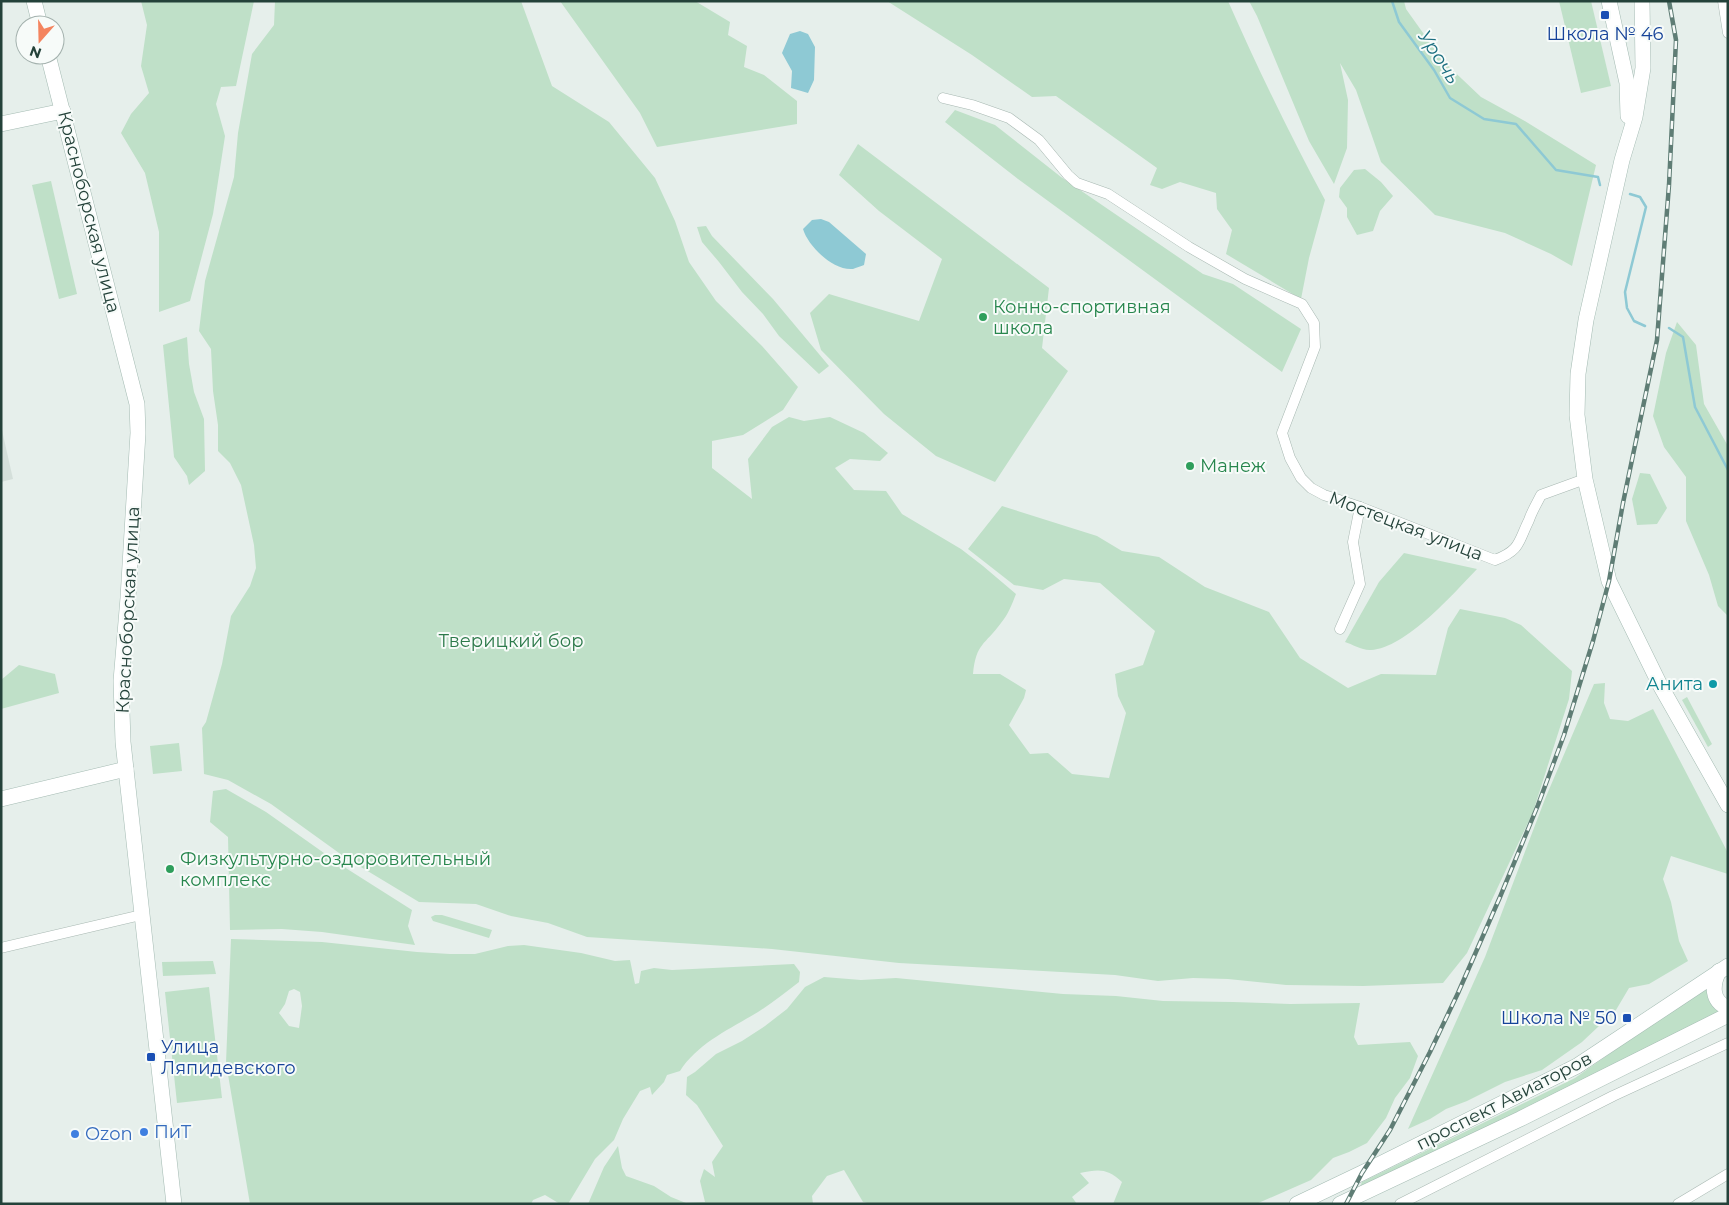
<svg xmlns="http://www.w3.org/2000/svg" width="1729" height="1205" font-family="Montserrat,sans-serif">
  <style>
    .built { fill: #d4dfda }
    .green { fill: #bfe0c8; fill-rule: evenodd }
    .water { fill: #8ec9d4 }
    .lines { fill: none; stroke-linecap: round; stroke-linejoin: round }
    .stream { stroke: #8ec9d4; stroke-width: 2.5 }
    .street-casing { stroke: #a8b8b2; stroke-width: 11 }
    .secondary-casing { stroke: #a4bbb3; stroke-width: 16 }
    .street { stroke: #fff; stroke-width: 10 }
    .secondary { stroke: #fff; stroke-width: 15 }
    .rail-casing { stroke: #5f7d75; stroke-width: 4.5 }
    .rail { stroke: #f7fbf9; stroke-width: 2.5; stroke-dasharray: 8; stroke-linecap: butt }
    .transit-dot { fill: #1a4fb4; stroke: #f7fbf9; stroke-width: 2 }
    .leisure-dot { fill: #2e9e5b; stroke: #f7fbf9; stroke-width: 2 }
    .culture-dot { fill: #0f9aa8; stroke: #f7fbf9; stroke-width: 2 }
    .shop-dot { fill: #3f7fe0; stroke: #f7fbf9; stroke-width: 2 }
    .labels { text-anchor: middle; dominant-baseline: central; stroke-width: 4; stroke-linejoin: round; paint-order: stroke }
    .transit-label { font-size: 18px; fill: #164399; stroke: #f7fbf9 }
    .street-label { font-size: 18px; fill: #24423a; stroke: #f7fbf9 }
    .leisure-label { font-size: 18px; fill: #27864d; stroke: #f7fbf9; text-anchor: start }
    .park-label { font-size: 18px; fill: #2d7a4b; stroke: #f7fbf9 }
    .culture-label { font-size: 18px; fill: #0d838f; stroke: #f7fbf9; text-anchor: end }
    .shop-label { font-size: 18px; fill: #366cbe; stroke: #f7fbf9; text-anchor: start }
    .water-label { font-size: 19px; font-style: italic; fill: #1c6f80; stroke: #f7fbf9 }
  </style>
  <rect width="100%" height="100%" fill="#e6efeb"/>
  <polygon class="built" points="1,426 13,479 1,482"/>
  <g class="green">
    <polygon points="141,1 254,1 236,86 221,87 216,104 225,136 213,214 190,301 159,312 159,232 145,173 121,133 131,114 149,93 141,66 147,25"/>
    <path d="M275 1H521L552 86 609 122 655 178 675 221 689 262 716 301 762 346 798 387 783 410 743 435 712 441V468L752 499 748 459 772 427 789 417 804 421 830 417 864 433 888 453 880 461 850 459 835 468 854 490 886 491 902 514 961 549 983 566 1016 594C1012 604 1008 615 1001 623 985 645 976 643 973 674H1000L1026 690 1024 698 1009 725 1030 754 1048 753 1072 774 1109 778 1126 713 1118 696 1115 674 1143 665 1155 631 1100 583 1064 579 1043 590 1014 585 968 549 1002 506 1097 536 1122 551 1159 557 1205 587 1269 612 1300 658 1348 688 1381 674 1436 675 1448 628 1460 609 1505 618 1521 625 1572 671 1569 699 1533 812 1467 953 1443 983 1363 986 1286 985 1228 979 1193 978 1158 981 1115 975 899 963 772 949 587 937 548 923 511 916 476 904 419 902 346 858 271 804 228 780 204 774 202 728 206 722 222 664 231 616 250 586 256 568 254 545 241 485 230 463 218 451V425L213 391 211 349 199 331 205 281 234 177 238 133 252 54 274 25Z"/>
    <polygon points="560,1 695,1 730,22 728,35 747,46 744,67 764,75 797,101 797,124 657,147 640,113"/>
    <path d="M887 1H1228C1258 69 1290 135 1325 200L1309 258 1301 299 1226 254 1232 230 1217 209 1216 193 1180 182 1162 189 1150 185 1157 168 1056 96 1032 97 972 55Z"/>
    <polygon points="1249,1 1404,1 1406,9 1443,61 1481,97 1523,120 1596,165 1572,266 1551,254 1505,233 1435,215 1381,162 1356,90 1340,63 1348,100 1347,148 1334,184 1309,141 1257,16"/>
    <polygon points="1559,1 1591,1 1611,86 1581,93"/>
    <polygon points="955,110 995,125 1061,177 1203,274 1233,284 1301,329 1282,372 1018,179 945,122"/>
    <polygon points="858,144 1049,288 1042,348 1068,371 995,482 936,456 884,414 821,350 810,313 829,294 919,321 942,259 879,211 839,175"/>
    <polygon points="1365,169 1381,182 1393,196 1380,211 1373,231 1357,235 1347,217 1347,208 1339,197 1340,188 1354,170"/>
    <polygon points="51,181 77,294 59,299 32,185"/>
    <polygon points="706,226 712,236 773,299 829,366 819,374 779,336 763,314 742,292 719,262 702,242 697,227"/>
    <polygon points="1677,322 1696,345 1704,404 1728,446 1728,616 1718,606 1709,575 1686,521 1686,477 1664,447 1653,416 1666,353"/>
    <polygon points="187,337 189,364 194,392 204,419 205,471 189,485 187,476 174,457 163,345"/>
    <polygon points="1640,473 1650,474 1667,508 1657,524 1637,525 1632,499"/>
    <path d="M1404 553 1477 569C1453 594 1406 648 1371 650 1363 651 1352 644 1345 642L1379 582Z"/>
    <polygon points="19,665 55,674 59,693 1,709 1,680"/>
    <polygon points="1605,683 1604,703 1610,719 1628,721 1653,709 1728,853 1728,874 1671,856 1663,879 1671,902 1679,941 1688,961 1649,984 1629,988 1616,1010 1582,1042 1542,1070 1505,1082 1467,1101 1446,1109 1430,1119 1408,1129 1485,957 1545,799 1594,684"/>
    <polygon points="1687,697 1712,744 1708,747 1682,700"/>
    <polygon points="179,743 182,771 153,774 150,746"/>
    <polygon points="226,789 266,812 341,865 412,910 408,926 415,945 322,932 282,929 230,930 228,837 210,822 213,791"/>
    <polygon points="435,915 442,915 492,930 489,938 433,921 431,917"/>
    <path d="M231 939 322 942 417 952 450 954H475L508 946 524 945 581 953 615 961 630 960 635 984 639 983 641 971 654 968 672 970 794 964 800 972 799 982C785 993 772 1003 758 1012 730 1029 698 1043 680 1071L667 1075 664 1082 652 1095 650 1087 640 1091 623 1119 614 1140 595 1159 568 1204H560L545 1195 533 1200 531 1204H250L226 1063ZM294 989 300 992 302 1006 299 1028 289 1026 279 1013 285 1004 289 991Z"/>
    <polygon points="213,961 216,974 163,976 162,962"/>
    <path d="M824 977 861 980 896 978 1063 994 1116 996 1163 1001 1233 1002 1290 1004 1360 1003 1354 1037 1358 1045 1410 1042 1418 1056 1410 1078 1395 1098 1386 1118 1367 1143 1349 1152 1333 1158 1311 1180 1256 1204H1113L1122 1182C1107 1168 1099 1169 1080 1173L1089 1183 1072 1197 1077 1204H871L863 1202 844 1170 827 1176 812 1196 813 1204H588L604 1167 618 1146 622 1168 626 1176 654 1186 671 1197 686 1203 705 1202 700 1181 704 1169 715 1177 712 1162 723 1146 697 1105 686 1095 687 1077 695 1072 716 1054 742 1041 765 1026 787 1009 805 987Z"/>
    <polygon points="1710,983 1724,1011 1358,1191 1362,1182 1575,1078"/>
    <polygon points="209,987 222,1098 177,1103 165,992"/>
  </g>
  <g class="water">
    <polygon points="800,31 808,34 815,47 814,80 808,93 791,88 792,71 782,53 790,34"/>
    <path d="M821 219 829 222 866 254 864 265C861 266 856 268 853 269 833 271 808 246 803 229L812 220Z"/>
  </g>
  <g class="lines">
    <g class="stream">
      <polyline points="1392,1 1399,22 1434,70 1450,98 1484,119 1516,124 1556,170 1598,177 1600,185"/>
      <polyline points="1630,194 1640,197 1646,207 1625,292 1627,308 1634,321 1645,326"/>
      <polyline points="1669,328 1683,337 1695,407 1728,470"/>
    </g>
    <defs>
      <g id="street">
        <polyline points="1723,1 1728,33"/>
        <path d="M943 98 972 105 1009 118 1039 140 1068 175 1077 183 1108 194 1189 247 1245 279 1302 304 1314 323 1315 347 1282 433 1290 458 1301 478 1311 488 1324 495 1360 507 1495 560C1521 550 1518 542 1529 520 1532 511 1537 503 1541 495L1585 479"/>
        <polyline points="1340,629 1360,584 1353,542 1360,507"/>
        <polyline points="1,948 141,915"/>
        <polyline points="1400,1204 1613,1096 1728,1043"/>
        <polyline points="1678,1204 1728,1174"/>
      </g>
      <g id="secondary">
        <polyline points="34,1 40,25"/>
        <polyline points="1609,1 1627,83 1628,116"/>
        <polyline points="1642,1 1643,68 1635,117 1622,160 1586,320 1578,374 1577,415 1585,479 1609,581 1660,685 1728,805"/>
        <polyline points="48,55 137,404 138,433 128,598 121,681 123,742 174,1204"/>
        <polyline points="1,124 63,111"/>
        <polyline points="1,799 126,769"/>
        <path d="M1719 971C1712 985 1711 1001 1728 1008"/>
        <polyline points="1297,1204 1362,1173 1577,1066 1728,966"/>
        <polyline points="1340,1204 1520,1119 1728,1015"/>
      </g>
    </defs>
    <use href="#street" class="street-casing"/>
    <use href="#secondary" class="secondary-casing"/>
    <use href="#street" class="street"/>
    <use href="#secondary" class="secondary"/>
    <defs>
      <polyline id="rail" points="1346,1204 1362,1173 1390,1130 1430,1052 1458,993 1500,897 1538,805 1564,735 1593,641 1609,581 1623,503 1657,340 1669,185 1676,40 1669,1"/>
    </defs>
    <use href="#rail" class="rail-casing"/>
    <use href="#rail" class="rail"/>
  </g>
  <g class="transit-dot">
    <rect x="1600" y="10" width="10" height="10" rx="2.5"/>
    <rect x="1622" y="1013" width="10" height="10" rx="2.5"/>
    <rect x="146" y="1052" width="10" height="10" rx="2.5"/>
  </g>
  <g class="leisure-dot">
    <circle cx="983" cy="317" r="5"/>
    <circle cx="1190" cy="466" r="5"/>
    <circle cx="170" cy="869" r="5"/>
  </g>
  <circle class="culture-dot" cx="1713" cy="684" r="5"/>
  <g class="shop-dot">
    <circle cx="144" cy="1132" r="5"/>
    <circle cx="75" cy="1134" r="5"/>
  </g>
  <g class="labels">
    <g class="transit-label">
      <text x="1605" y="34">Школа № 46</text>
      <text x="1617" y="1018" text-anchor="end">Школа № 50</text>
      <text x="161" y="1047" text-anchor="start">Улица<tspan x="161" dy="21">Ляпидевского</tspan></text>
    </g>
    <g class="street-label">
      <text transform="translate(89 212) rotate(76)">Красноборская улица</text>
      <text transform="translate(1406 526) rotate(21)">Мостецкая улица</text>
      <text transform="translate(128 610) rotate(-87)">Красноборская улица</text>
      <text transform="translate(1504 1101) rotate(-27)">проспект Авиаторов</text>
    </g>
    <g class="leisure-label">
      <text x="993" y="307">Конно-спортивная<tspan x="993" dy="21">школа</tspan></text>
      <text x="1200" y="466">Манеж</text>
      <text x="180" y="859">Физкультурно-оздоровительный<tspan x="180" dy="21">комплекс</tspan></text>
    </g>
    <g class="park-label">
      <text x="511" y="641">Тверицкий бор</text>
    </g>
    <g class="culture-label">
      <text x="1703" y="684">Анита</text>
    </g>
    <g class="shop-label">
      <text x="154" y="1132">ПиТ</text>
      <text x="85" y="1134">Ozon</text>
    </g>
    <g class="water-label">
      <text transform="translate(1439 57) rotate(57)">Урочь</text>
    </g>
  </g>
  <rect width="1729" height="1205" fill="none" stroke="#24423a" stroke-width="5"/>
  <g transform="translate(40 40) rotate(200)"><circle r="24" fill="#f7fbf9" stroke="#a3b1ad"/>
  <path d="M0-4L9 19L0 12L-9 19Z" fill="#f4845f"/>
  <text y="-8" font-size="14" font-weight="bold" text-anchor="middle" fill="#24423a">N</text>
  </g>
</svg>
